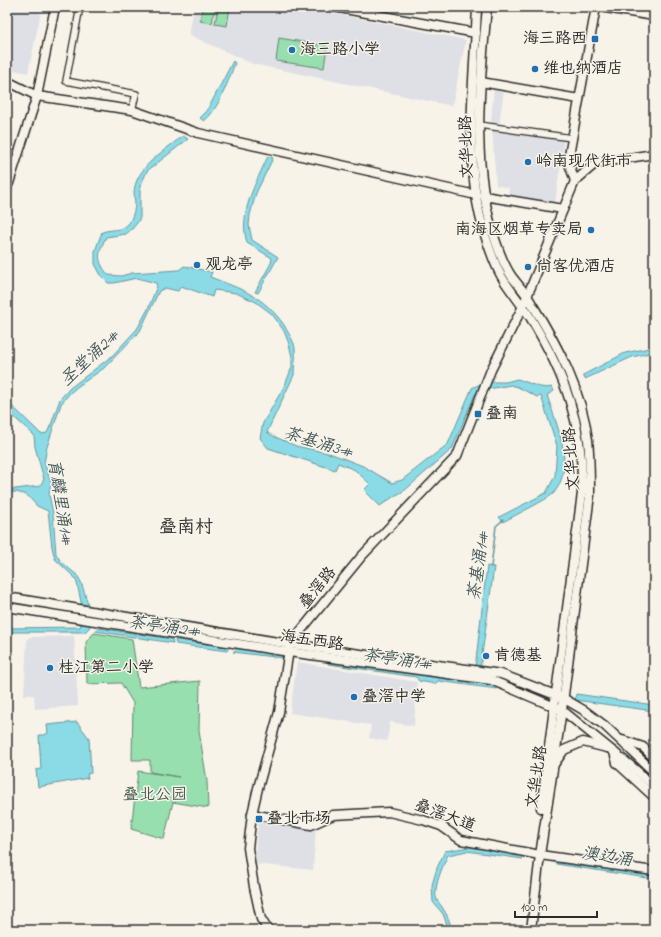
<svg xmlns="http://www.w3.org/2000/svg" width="661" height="937" font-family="'Indie Flower','LXGW WenKai TC',sans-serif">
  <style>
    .built { fill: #dee0e6 }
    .green { fill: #97dfae; stroke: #61856c }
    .water { fill: #8bdbe7; stroke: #65959c }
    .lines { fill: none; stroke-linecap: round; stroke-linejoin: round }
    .stream { stroke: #65959c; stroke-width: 1.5 }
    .street-casing { stroke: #2b2b2b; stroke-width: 8 }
    .secondary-casing { stroke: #2b2b2b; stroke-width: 11 }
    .street { stroke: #f7f3e8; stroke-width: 5.5 }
    .secondary { stroke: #f7f3e8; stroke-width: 8 }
    .poi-dot { fill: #1f6fb2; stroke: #f7f3e8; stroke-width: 1.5 }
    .labels { text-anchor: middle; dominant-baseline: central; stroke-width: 3; stroke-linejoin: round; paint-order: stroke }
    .poi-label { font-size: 16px; fill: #2b2b2b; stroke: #f7f3e8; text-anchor: start }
    .street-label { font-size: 16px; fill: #2b2b2b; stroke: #f7f3e8 }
    .park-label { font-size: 16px; fill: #46584c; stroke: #f7f3e8 }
    .water-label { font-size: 17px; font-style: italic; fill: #43575a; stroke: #f7f3e8 }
    .quarter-label { font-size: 18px; fill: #2b2b2b; stroke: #f7f3e8 }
  </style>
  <rect width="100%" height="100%" fill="#f7f3e8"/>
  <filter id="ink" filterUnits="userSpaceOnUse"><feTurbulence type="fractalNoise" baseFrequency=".025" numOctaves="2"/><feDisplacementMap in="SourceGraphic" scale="8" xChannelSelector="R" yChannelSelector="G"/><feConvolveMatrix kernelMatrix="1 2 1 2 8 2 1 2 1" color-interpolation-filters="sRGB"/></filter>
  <g filter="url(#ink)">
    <g class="built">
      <polygon points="7,7 42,7 28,73 7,69"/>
      <polygon points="194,7 302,7 466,40 452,106 253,64 189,35"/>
      <polygon points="494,86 504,89 499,125 491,123"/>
      <polygon points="492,129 564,139 555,204 508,196 509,188 496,185"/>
      <polygon points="74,636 78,706 35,709 34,695 24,695 27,640 29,637"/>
      <polygon points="297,662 417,682 414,726 390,722 387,741 369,738 371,725 290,713"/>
      <polygon points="259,815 316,826 313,870 254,864"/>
    </g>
    <g class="green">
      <polygon points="203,7 215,7 212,23 200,21"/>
      <polygon points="218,7 230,7 227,26 215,24"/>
      <polygon points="279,38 327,46 324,68 276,61"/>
      <polygon points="94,633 132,639 139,687 200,681 199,731 207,781 208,808 173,802 164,839 131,829 138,771 179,777 150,772 150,760 132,760 133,703 121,683 87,684 86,642"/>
    </g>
    <g class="water">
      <path d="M233 61 235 63C229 79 218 111 204 121L200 118 207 111Z"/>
      <path d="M183 136 188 139 147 171 140 187V218L137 223 132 229 126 234 106 237C98 254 96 259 108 275L121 276 132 273 179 270 184 266 212 272 210 277C241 289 264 296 284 325 287 331 292 338 294 344 297 354 294 364 294 375L267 432 273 436 296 446 332 454 363 466 392 483 402 480 448 444 472 388 478 385H481L477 393 475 394 452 449 404 491 396 495 380 506 364 490 370 484 355 470 338 463 335 470 268 448 260 438 263 423 285 385 292 367V357L289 344 284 331 272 314 256 302 236 293 214 290 212 297 181 286 178 291 165 288 159 291 140 331 104 368 77 387 69 394 61 404 47 447 44 463 51 482 49 494 53 514 56 554 62 563 77 575 81 582 89 607 90 627 85 632H7V628L80 627 84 615 76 579 55 559 52 547 48 511 37 506 27 495 16 492 7 493V490L40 486 44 479 35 447 34 435 7 411V401L41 434 47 433 52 422 60 399 70 388 112 356 137 329 148 309 157 286 156 283 137 278 114 283H108L102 277 95 264V251L102 232C109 230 114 230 120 229 130 227 134 214 135 205 135 199 133 192 135 186 140 165 166 149 183 136Z"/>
      <path d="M268 156 273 158 256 193 250 215 249 225 252 240 278 257 258 293 255 292 271 263 272 258 247 243C238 213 256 183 268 156Z"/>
      <polygon points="654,347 654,352 632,357 585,379 583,375 625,353"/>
      <path d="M517 379C529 382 540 390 552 387L554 391 547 395C556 424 576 465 554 493 547 500 513 516 503 522L499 517 546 493 555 476 557 446 541 396 537 397 518 387 511 385 488 389 491 382H506Z"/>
      <polygon points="487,566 494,567 480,669 475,668"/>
      <polygon points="98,628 172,639 173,643 95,631"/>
      <polygon points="175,640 177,640 229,647 227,651 176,644"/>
      <polygon points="237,648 283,654 282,658 233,652"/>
      <polygon points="328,661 435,676 438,675 497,685 497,689 438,681 435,684 419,681 416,677 328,664"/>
      <polygon points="576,694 654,705 654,711 575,700"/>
      <polygon points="77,722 89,738 91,773 87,774 88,778 38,787 36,770 41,769 39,735 44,735 48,733 47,725"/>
      <path d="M470 847 523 855V859L467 851 448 855C443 865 432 890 437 900 438 902 441 905 442 907 447 914 450 922 452 930H449L443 914 433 902 432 885 437 868 445 851Z"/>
      <polygon points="556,860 654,874 654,879 556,864"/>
    </g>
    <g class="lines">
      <polyline class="stream" points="491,567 496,526 503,520"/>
      <defs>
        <g id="street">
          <polyline points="80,7 66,81 136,94 132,110"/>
          <polyline points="479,125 572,138"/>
          <polyline points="7,203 9,183"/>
        </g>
        <g id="secondary">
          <polyline points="334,7 476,33"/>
          <path d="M477 7C474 86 461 171 489 247 493 259 498 272 505 282 513 294 522 305 530 317 565 375 584 425 582 493L541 808"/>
          <path d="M487 7C480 85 470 166 496 242 500 254 505 267 512 277 519 286 527 294 532 304 558 346 582 391 588 440 590 458 590 477 590 495L562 710 540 855 531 930"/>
          <polyline points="600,7 654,16"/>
          <polyline points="7,81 37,96 132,110 198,133 476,195"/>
          <polyline points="481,82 579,99"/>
          <polyline points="575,181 568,161 596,7"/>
          <polyline points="7,183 9,183 37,96 55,7"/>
          <polyline points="484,196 563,209"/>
          <polyline points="7,597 290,644 501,674 563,698 585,711 605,726 654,772"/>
          <polyline points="7,607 289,652 491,680 562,710 630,765 654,786"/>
          <polyline points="622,740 643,747 654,758"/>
          <polyline points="614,752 617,763 654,797"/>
          <polyline points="555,763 564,750 583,742 607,748"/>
          <polyline points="252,814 311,825 333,815 389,812 423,820 441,826 461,840 540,855 654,871"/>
          <polyline points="268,930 261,919 254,887 248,848 252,814 258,788 279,712 290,644 361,557 457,456 491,370 523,306 575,181 596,163 654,154"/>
        </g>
      </defs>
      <use href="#street" class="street-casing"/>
      <use href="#secondary" class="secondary-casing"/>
      <use href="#street" class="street"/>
      <use href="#secondary" class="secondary"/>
    </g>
  </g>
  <g class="poi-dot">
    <rect x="591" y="35" width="8" height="8" rx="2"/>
    <circle cx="292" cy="50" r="4"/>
    <circle cx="535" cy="69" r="4"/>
    <circle cx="528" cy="162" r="4"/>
    <circle cx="591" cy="230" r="4"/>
    <circle cx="197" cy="265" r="4"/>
    <circle cx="528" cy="267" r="4"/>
    <rect x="474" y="410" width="8" height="8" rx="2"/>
    <circle cx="486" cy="656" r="4"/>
    <circle cx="50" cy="668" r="4"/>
    <circle cx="354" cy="697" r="4"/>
    <rect x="255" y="815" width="8" height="8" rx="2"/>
  </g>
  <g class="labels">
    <g class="poi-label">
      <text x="587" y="39" text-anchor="end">海三路西</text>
      <text x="300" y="50">海三路小学</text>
      <text x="543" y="69">维也纳酒店</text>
      <text x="536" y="162">岭南现代街市</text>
      <text x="583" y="230" text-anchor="end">南海区烟草专卖局</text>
      <text x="205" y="265">观龙亭</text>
      <text x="536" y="267">尚客优酒店</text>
      <text x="486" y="414">叠南</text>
      <text x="494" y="656">肯德基</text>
      <text x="58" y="668">桂江第二小学</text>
      <text x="362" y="697">叠滘中学</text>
      <text x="267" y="819">叠北市场</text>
    </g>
    <g class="street-label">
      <text transform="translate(467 147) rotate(-92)">文华北路</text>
      <text transform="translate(572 459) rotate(-94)">文华北路</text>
      <text transform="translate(318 588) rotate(-51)">叠滘路</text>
      <text transform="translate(312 641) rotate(8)">海五西路</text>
      <text transform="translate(537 777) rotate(-81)">文华北路</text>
      <text transform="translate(445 816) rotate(21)">叠滘大道</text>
    </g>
    <g class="park-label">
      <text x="155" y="795">叠北公园</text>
    </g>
    <g class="water-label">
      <text transform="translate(90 358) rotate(-43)">圣堂涌2#</text>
      <text transform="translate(318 443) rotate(17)">茶基涌3#</text>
      <text transform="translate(60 502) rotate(81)">育麟里涌1#</text>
      <text transform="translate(479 566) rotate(-82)">茶基涌1#</text>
      <text transform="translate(164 627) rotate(8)">茶亭涌2#</text>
      <text transform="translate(397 660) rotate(8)">茶亭涌1#</text>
      <text transform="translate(607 857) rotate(9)">澳边涌</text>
    </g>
    <g class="quarter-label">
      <text x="186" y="528">叠南村</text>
    </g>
  </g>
  <rect width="661" height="937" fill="none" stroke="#f7f3e8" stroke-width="24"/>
  <rect x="12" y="12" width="637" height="913" fill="none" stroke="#2b2b2b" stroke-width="1.5" filter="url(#ink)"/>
  <path d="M515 911v6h82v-6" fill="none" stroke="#2b2b2b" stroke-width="2"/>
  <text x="521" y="911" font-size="12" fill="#2b2b2b" stroke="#f7f3e8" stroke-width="3" paint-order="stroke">100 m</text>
</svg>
